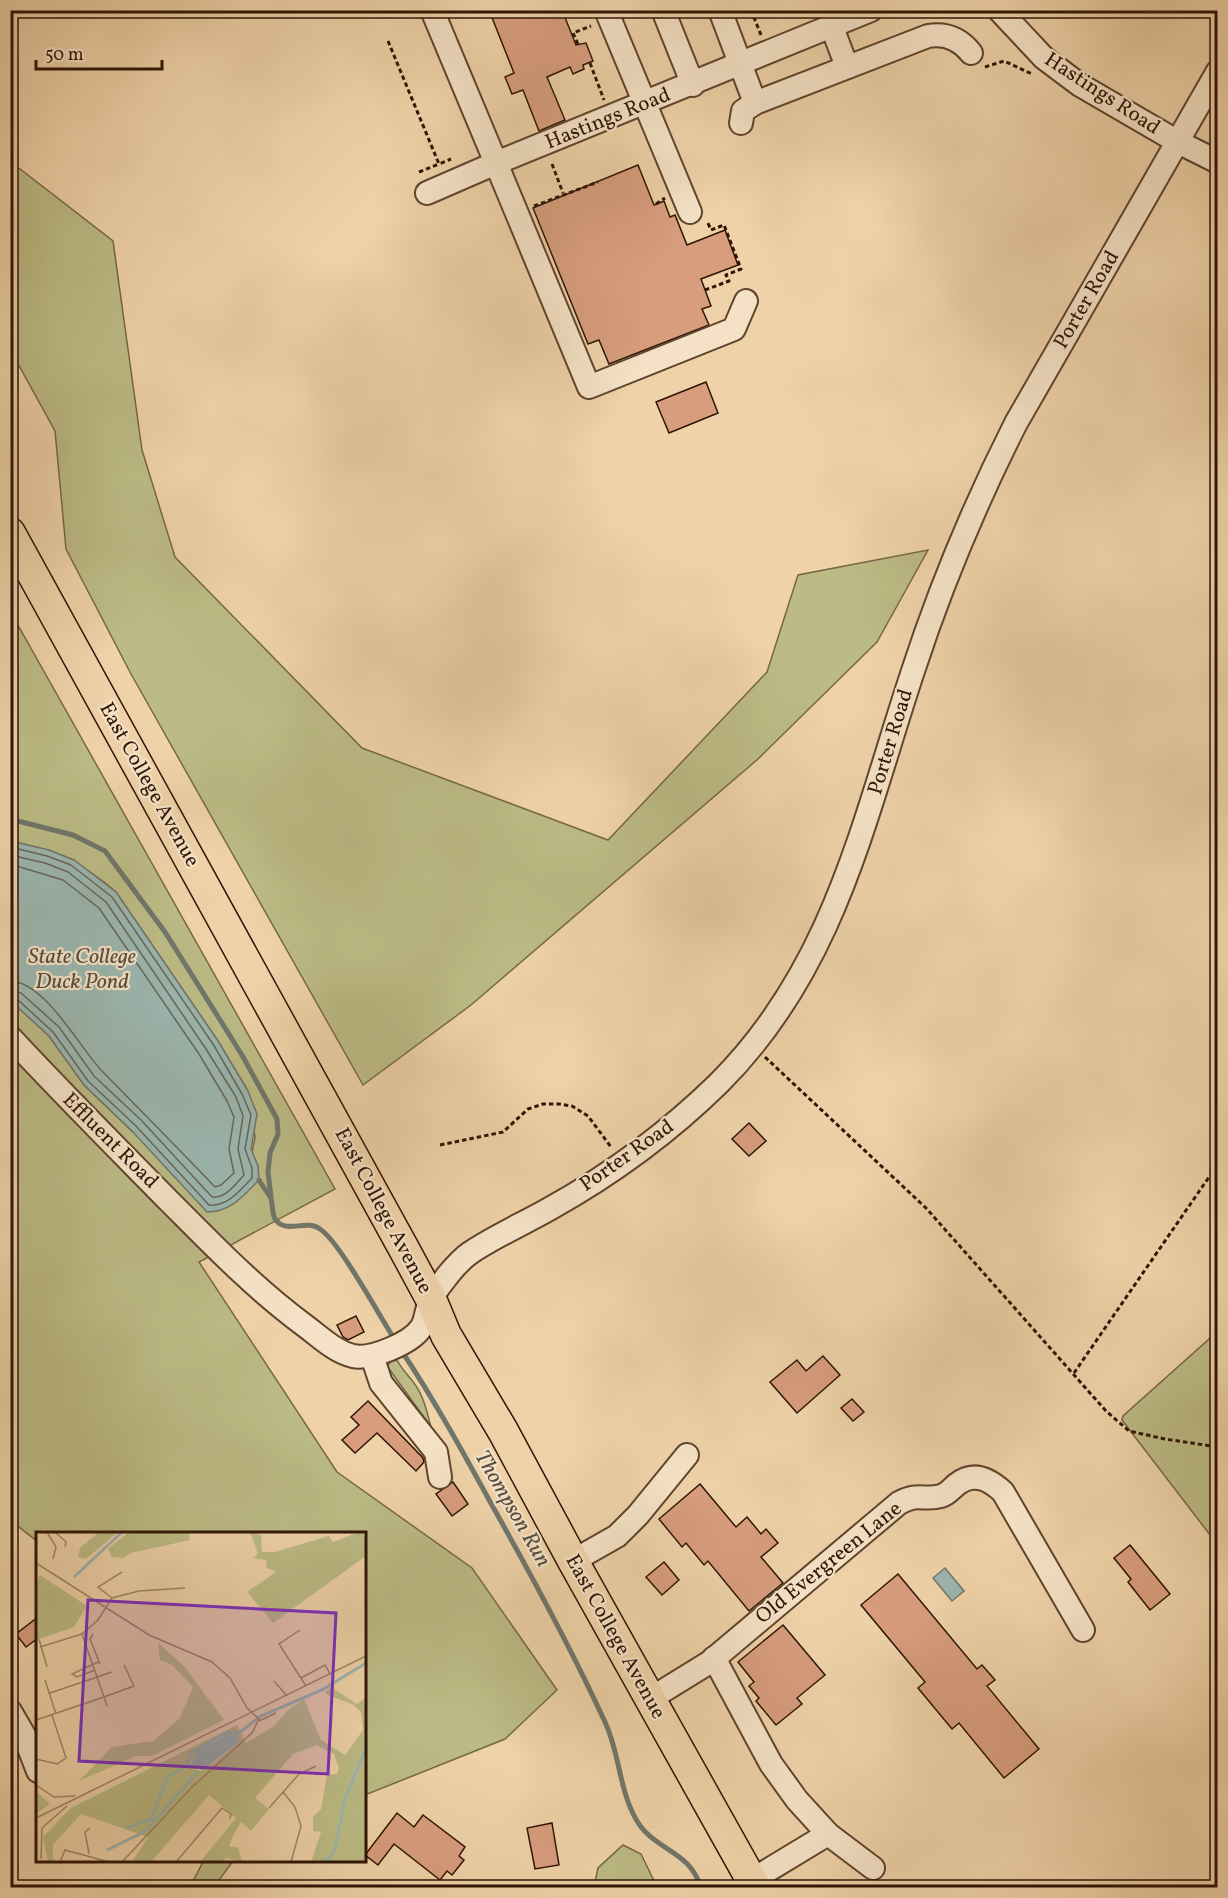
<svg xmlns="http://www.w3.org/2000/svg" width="1228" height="1898" font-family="Vollkorn,serif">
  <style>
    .green { fill: #bcbb85; stroke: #766846; stroke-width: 1.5 }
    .water { fill: #9bb6af; stroke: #70766b; stroke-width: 1.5 }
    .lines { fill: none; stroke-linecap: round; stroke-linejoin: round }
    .shore { stroke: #65665a; stroke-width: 1.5 }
    .stream { stroke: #70766b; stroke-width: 5 }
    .building { fill: #d79d7d; stroke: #2f1506; stroke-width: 1.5 }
    .minor-casing { stroke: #5f442e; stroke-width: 26 }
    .major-casing { stroke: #2f1506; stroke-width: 33 }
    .path { stroke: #2f1506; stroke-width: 3; stroke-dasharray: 4.5 3; stroke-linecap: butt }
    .minor { stroke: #f5e2c6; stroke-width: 22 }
    .major { stroke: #efd2a8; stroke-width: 30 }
    .labels { text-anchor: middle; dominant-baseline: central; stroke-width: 4.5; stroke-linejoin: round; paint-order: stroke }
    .street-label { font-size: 21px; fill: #2f1506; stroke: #f5e2c6 }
    .water-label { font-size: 22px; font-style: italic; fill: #554d41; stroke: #f5e2c6 }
    .inset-river { fill: none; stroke: #9bb6af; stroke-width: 3 }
    .inset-road { fill: none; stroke: #a28667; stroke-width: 1.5 }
    .view { fill: #7b2cbf; fill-opacity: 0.15; stroke: #7b2cbf; stroke-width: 3 }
    .inset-edge { fill: none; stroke: #2f1506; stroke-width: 3 }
  </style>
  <rect width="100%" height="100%" fill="#efd2a8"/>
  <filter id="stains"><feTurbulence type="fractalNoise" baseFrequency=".00333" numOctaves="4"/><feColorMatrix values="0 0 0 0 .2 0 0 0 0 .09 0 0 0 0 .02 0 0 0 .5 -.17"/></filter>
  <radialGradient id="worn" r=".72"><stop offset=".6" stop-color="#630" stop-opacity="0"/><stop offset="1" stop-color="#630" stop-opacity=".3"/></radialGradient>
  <g class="green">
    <polygon points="11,162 113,241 142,450 175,557 362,748 608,840 767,672 798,575 928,550 877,642 758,759 471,1005 363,1085 131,674 66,549 55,431 11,351"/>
    <path d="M10 611 335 1189 199 1262 337 1472 472 1568 557 1690 505 1739 365 1795 364 1534H38L37 1541 11 1521V1001L49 1036 84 1085 132 1131 258 1166 252 1153 255 1137 248 1091 218 1041 116 892C85 864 51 850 11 841Z"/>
    <polygon points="1217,1332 1217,1544 1122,1420 1123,1416"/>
    <path d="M395 1356C402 1373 414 1378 421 1395 426 1405 428 1417 431 1427L387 1366Z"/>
    <polygon points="623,1845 641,1854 657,1887 594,1887 598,1868"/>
    <polygon points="204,1860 233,1861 214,1887 190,1887"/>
  </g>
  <g class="water">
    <path d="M11 841 49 850 74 860 116 892 218 1041 248 1091 257 1114 251 1149 258 1166 259 1180C243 1196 231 1212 207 1212L132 1131 84 1085 49 1036 11 1001Z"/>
    <polygon points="945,1568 964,1591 952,1601 933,1578"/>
  </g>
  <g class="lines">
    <g class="shore">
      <path d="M10 847 47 856 71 865 112 897 213 1044 242 1094 251 1115 245 1149 252 1168V1178C240 1190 228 1207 209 1205L136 1126 88 1081 53 1032 17 999 10 998"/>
      <path d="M10 855 45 863 68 872 106 902 206 1049 236 1097 243 1116 238 1149 244 1175C236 1184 225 1199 212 1197L142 1121 94 1076 59 1027 21 993 10 990"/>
      <path d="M10 864 63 880 99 908 199 1054 227 1101 234 1117 229 1149 234 1173 221 1185 215 1187C178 1148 140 1110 103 1072 80 1049 46 982 10 981"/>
    </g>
    <g class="stream">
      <polyline points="10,819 73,835 105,851 165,932 242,1055 277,1119 278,1134 270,1153 268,1172 271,1197"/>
      <path d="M259 1180C262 1186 269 1193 271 1199 274 1208 270 1217 280 1224 291 1231 308 1220 320 1229 339 1241 380 1317 395 1340"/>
      <path d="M401 1350C435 1401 464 1454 493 1507 533 1578 571 1648 605 1722 620 1754 619 1791 637 1821 655 1851 690 1850 701 1888"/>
    </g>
  </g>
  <g class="building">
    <polygon points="489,10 562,10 576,45 586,43 593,61 583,65 584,69 573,74 570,67 547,77 565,120 539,131 523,90 512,94 505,77 514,73"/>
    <polygon points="638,165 654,205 664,201 670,217 675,215 687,245 725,230 738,265 701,279 711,306 702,309 709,325 609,364 599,340 588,344 533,208"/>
    <polygon points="706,382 718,413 669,433 656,402"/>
    <polygon points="749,1123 766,1141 749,1156 732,1139"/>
    <polygon points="356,1316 364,1332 348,1340 343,1337 337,1325"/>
    <polygon points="823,1356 840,1375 797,1413 770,1382 797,1360 806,1371"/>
    <polygon points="852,1399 864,1412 853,1421 841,1408"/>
    <polygon points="368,1401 423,1458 424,1462 416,1471 377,1433 355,1453 342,1440 359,1425 351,1417"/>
    <polygon points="453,1482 468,1504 452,1516 436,1494"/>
    <polygon points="700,1484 736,1527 747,1517 761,1534 766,1529 778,1543 761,1557 783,1583 749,1611 708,1561 704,1565 686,1543 682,1547 659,1519"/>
    <polygon points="1130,1545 1170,1594 1150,1610 1128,1582 1131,1579 1114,1558"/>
    <polygon points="664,1562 679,1580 662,1595 646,1577"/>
    <polygon points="898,1574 977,1669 982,1665 995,1680 987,1686 1039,1749 1004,1778 959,1723 952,1729 918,1688 925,1682 861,1605"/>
    <polygon points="38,1617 38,1638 26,1647 16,1634"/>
    <polygon points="783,1625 825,1675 797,1698 802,1704 776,1725 756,1701 759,1698 749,1686 754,1682 738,1662"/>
    <polygon points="397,1813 414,1827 423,1815 465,1847 459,1856 464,1860 452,1875 447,1871 440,1880 394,1844 378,1865 365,1855"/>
    <polygon points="552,1823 559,1865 535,1869 527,1828"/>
  </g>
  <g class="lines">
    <defs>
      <g id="minor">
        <polyline points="432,10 496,163 871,10"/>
        <polyline points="606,10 690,212"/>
        <polyline points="663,10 693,85"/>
        <polyline points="720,10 755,103"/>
        <polyline points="999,10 1044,58 1080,85 1178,142 1218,162"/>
        <polyline points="832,27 847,67"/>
        <path d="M741 123 743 111 755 103 928 36C946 33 960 39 971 53"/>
        <polyline points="427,193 496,163 589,387 734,329 746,301"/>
        <path d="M10 1037C62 1093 115 1146 168 1200 212 1244 254 1288 304 1325 319 1336 335 1352 353 1356 371 1360 411 1343 421 1328 427 1320 426 1306 432 1297 441 1283 457 1262 470 1253 495 1236 525 1223 551 1208 612 1174 669 1132 719 1083 835 967 863 821 913 671 941 585 975 504 1016 423L1218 71"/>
        <polyline points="372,1356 381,1383 436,1452 440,1477"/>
        <polyline points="573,1561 617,1536 638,1515 687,1455"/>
        <polyline points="714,1658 771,1764 797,1800 828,1834 752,1880"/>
        <path d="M650 1699 710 1662 899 1503C919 1492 924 1501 941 1496 948 1494 951 1489 956 1485 973 1471 989 1479 1003 1492L1083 1630"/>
        <polyline points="10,1711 24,1735 38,1771"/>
        <polyline points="828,1834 873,1868"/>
      </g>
      <polyline id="major" points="10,533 404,1249 431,1299 446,1335 503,1431 573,1561 756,1888"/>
    </defs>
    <use href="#minor" class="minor-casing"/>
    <use href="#major" class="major-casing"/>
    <g class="path">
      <polyline points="751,10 761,35"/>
      <polyline points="388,41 439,164 451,159"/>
      <polyline points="578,44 573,33 591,26"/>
      <polyline points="590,63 604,100"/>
      <polyline points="985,67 1004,61 1032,74"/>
      <polyline points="552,164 563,193"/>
      <polyline points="419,172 439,164"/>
      <polyline points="656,204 665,198"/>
      <polyline points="534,206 598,182"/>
      <polyline points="705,290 729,281 726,275 741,269 724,225 711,230 707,221"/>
      <polyline points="765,1057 926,1208 1106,1411 1129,1431 1165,1439 1218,1447"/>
      <polyline points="440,1145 503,1132 528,1109 543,1104 559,1104 572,1106 588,1116 611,1147"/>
      <polyline points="1074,1373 1218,1164"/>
    </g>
    <use href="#minor" class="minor"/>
    <use href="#major" class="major"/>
  </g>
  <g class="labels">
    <g class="street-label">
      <text transform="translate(1102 94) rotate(33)">Hastings Road</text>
      <text transform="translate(608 119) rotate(-22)">Hastings Road</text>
      <text transform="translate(1087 300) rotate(-60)">Porter Road</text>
      <text transform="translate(891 742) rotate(-73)">Porter Road</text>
      <text transform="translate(149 785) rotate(61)">East College Avenue</text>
      <text transform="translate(110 1141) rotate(45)">Effluent Road</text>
      <text transform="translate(627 1156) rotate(-35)">Porter Road</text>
      <text transform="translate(383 1211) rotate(62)">East College Avenue</text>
      <text transform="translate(829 1563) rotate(-39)">Old Evergreen Lane</text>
      <text transform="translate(615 1637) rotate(61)">East College Avenue</text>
    </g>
    <g class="water-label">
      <text x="82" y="957">State College<tspan x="82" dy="25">Duck Pond</tspan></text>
      <text transform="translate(512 1509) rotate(60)">Thompson Run</text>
    </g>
  </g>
  <g transform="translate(36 1532)">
    <rect width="330" height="330" fill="#efd2a8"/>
    <path d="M63 0H82L50 27 42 25 44 16ZM93 0H152L154 8 95 21 87 26 76 25 72 17ZM214 0 225 3 226 20H239L293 4 297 10 323 0 330 4V24L237 91 211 60 240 40 231 36 230 28 218 26 222 21ZM4 43 51 74 38 95 0 108V49ZM122 111 148 134 188 188 116 224H100L43 249 76 215 117 209 144 186 157 155 136 133 124 128ZM295 155 321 172 330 165V330H275L285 300 277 299V285L285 277 291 243 301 242 303 236 298 222 281 213 257 222 219 266 233 277 215 299 205 290 197 304 193 315H202L206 330 190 326 186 330H164L200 286 173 263 115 330H96L112 305 45 282 17 313V330H12L7 305 35 276 201 193 210 211 238 194 252 178 268 167 285 208 309 223 327 198 325 180 318 173 292 163 289 160ZM199 203 203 210 175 234 164 239 153 234 161 220 185 205ZM0 259 14 272 0 282Z" fill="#bcbb85" fill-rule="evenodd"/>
    <path d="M191 203H200L203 210 167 238 153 235 161 219Z" fill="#9bb6af"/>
    <path class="inset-river" d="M38 45 86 0M200 203 225 184 286 158 330 131M90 296 115 287 131 246 151 233 155 221 192 200 202 201M71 318 110 299 162 239M286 330 294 326 299 317 309 267 330 216"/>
    <path class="inset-road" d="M11 0 20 15 17 27M19 0 30 10 29 15M0 31 113 103 176 130 194 146 211 176 223 187 216 201 156 255 86 330M76 66 62 55 86 40M264 98 243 112 270 154M57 102 54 107 64 132M3 107 11 135M4 115 46 102M59 138 41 145 36 142 62 130M265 146 289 133 294 142M9 148 20 182M238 149 251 164M14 161 76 140M71 174 68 165 98 154 88 133M0 188 68 165 46 102 62 88 76 66 103 59 149 56M223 189 240 181M0 227 21 232 30 226 16 183M0 253 18 265 39 264M247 260 259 275 265 294 255 330M233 276 263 242 280 234M0 286 330 124M53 322 49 300 54 296M5 327 6 296 31 274M24 330 29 318 73 330M140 330 186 276 195 282 194 287"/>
    <path class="view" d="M52 68 300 81 292 242 43 229Z"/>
    <rect width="330" height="330" class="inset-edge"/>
  </g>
  <rect width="1228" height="1898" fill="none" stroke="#efd2a8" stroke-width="36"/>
  <rect x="12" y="12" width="1204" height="1874" fill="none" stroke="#2f1506" stroke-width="3"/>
  <rect x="18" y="18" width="1192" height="1862" fill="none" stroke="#2f1506" stroke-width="1.5"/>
  <path d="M36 60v9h126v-9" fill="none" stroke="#2f1506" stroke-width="3"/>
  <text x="45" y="60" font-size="18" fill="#2f1506" stroke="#f5e2c6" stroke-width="4.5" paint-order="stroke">50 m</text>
  <rect width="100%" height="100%" filter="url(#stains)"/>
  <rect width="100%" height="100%" fill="url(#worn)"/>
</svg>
